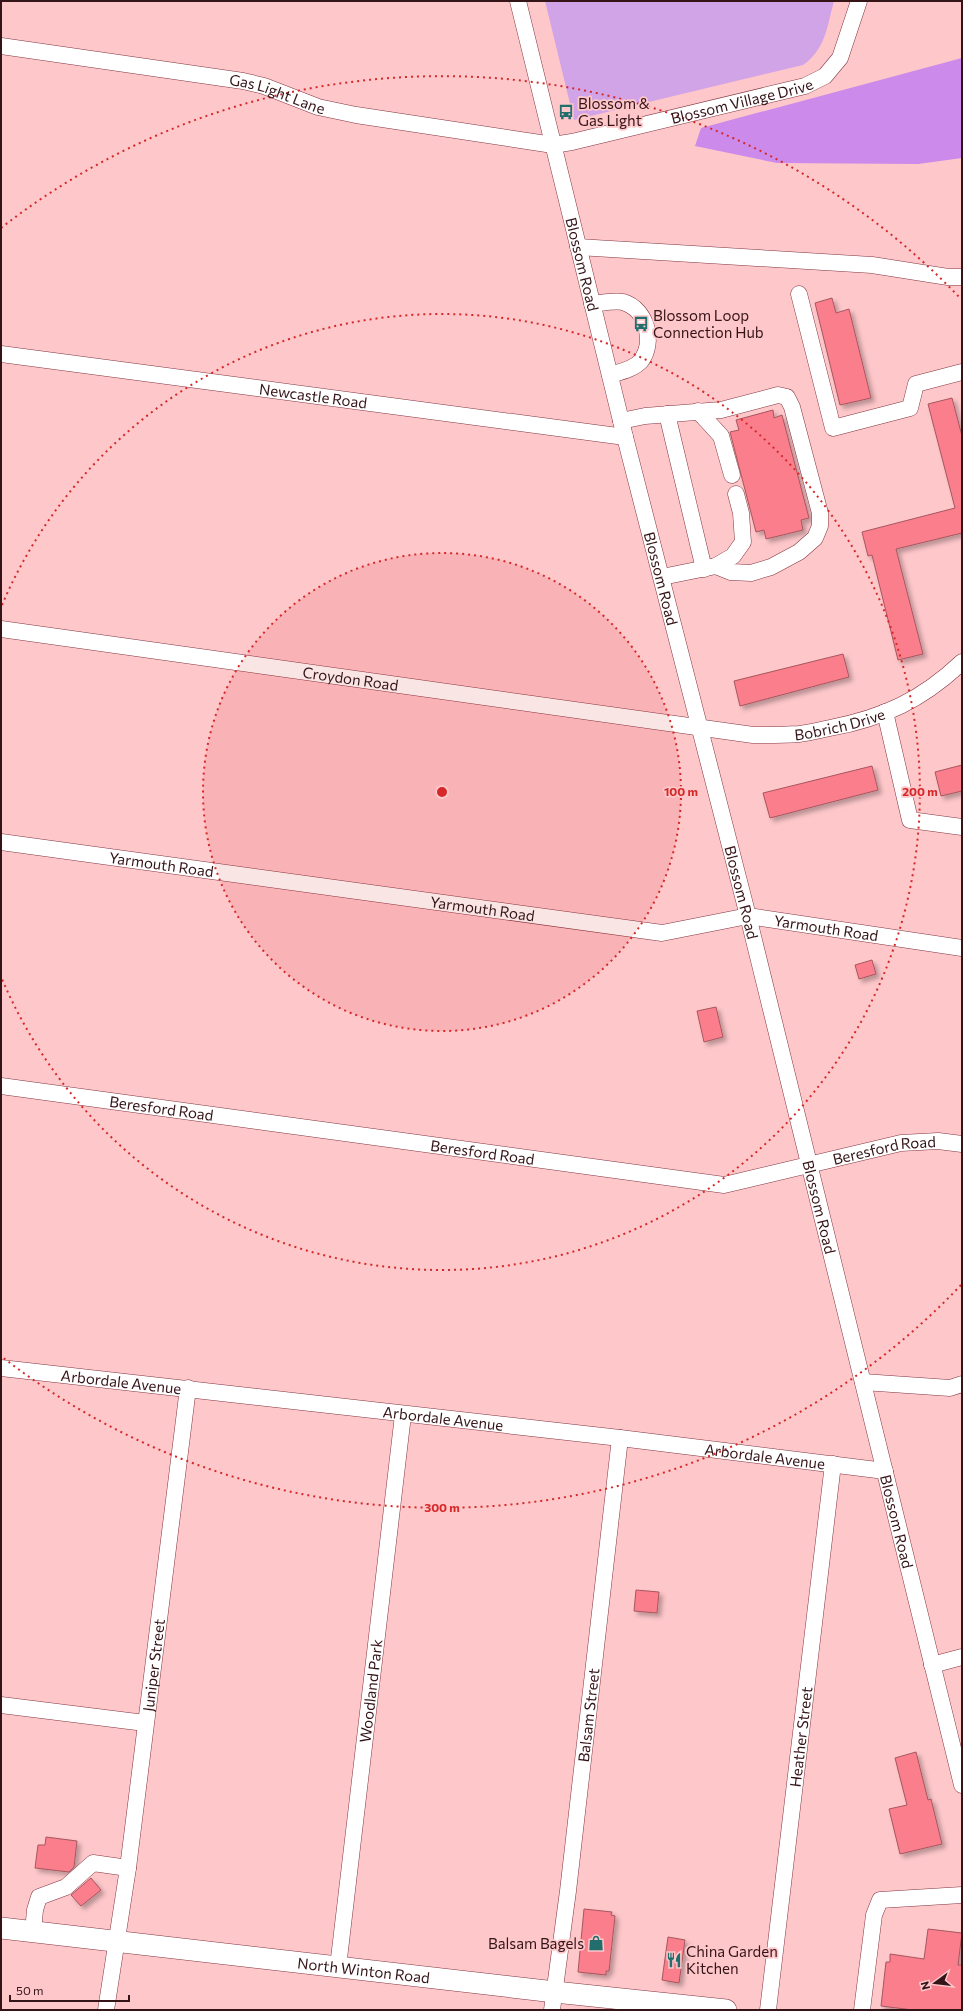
<svg xmlns="http://www.w3.org/2000/svg" width="963" height="2011" font-family="Commissioner,sans-serif">
  <style>
    .green { fill: #d1a3e7 }
    .forest { fill: #cc8aeb }
    .building { fill: #fb7e8c; stroke: #a6565e; filter: url(#shadow) }
    .lines { fill: none; stroke-linecap: round; stroke-linejoin: round }
    .minor-casing { stroke: #823640; stroke-width: 17 }
    .major-casing { stroke: #823640; stroke-width: 22 }
    .minor { stroke: #fff; stroke-width: 16 }
    .major { stroke: #fff; stroke-width: 21 }
    .ring { fill: none; stroke: #d62828; stroke-width: 2; stroke-dasharray: 2 4 }
    .labels { text-anchor: middle; dominant-baseline: central; stroke-width: 3.5; stroke-linejoin: round; paint-order: stroke }
    .street-label { font-size: 15px; fill: #351418; stroke: #fec7ca }
    .poi-label { font-size: 15px; fill: #351418; stroke: #fec7ca; text-anchor: start }
    .centre { fill: #d62828; stroke: #fec7ca; stroke-width: 2 }
    .ring-label { font-size: 12px; text-anchor: middle; font-weight: bold; fill: #d62828; stroke: #fec7ca; stroke-width: 3.5; stroke-linejoin: round; paint-order: stroke }
  </style>
  <defs>
    <filter id="shadow"><feDropShadow dx="3.5" dy="3.5" stdDeviation="2" flood-color="#0004"/></filter>
  </defs>
  <rect width="100%" height="100%" fill="#fec7ca"/>
  <path class="green" d="M545 1H834C827 26 826 49 803 65L574 120Z"/>
  <polygon class="forest" points="962,58 962,158 918,164 777,163 695,146 701,128"/>
  <g class="building">
    <polygon points="832,298 836,313 849,309 871,398 840,405 815,303"/>
    <polygon points="952,398 962,436 962,533 896,549 923,654 898,660 872,555 868,556 862,532 955,508 928,404"/>
    <polygon points="773,410 774,418 782,415 809,518 801,520 803,530 766,539 764,530 756,532 730,432 739,430 736,420"/>
    <polygon points="843,654 849,677 740,706 734,681"/>
    <polygon points="962,765 962,791 941,796 935,772"/>
    <polygon points="872,766 878,790 770,818 763,793"/>
    <polygon points="872,960 876,974 859,979 855,965"/>
    <polygon points="716,1007 723,1037 704,1042 697,1011"/>
    <polygon points="636,1590 659,1592 657,1613 634,1611"/>
    <polygon points="916,1752 928,1800 931,1799 942,1844 900,1854 889,1809 907,1805 895,1758"/>
    <polygon points="46,1837 77,1841 74,1867 69,1872 35,1868 38,1845 45,1845"/>
    <polygon points="91,1878 101,1890 81,1906 71,1895"/>
    <polygon points="584,1909 612,1912 611,1915 615,1916 609,1971 606,1971 606,1975 578,1972"/>
    <polygon points="928,1929 962,1933 958,1965 962,1965 962,2010 913,2010 881,2006 886,1962 890,1962 890,1954 924,1959"/>
    <polygon points="668,1937 685,1940 679,1983 662,1980"/>
  </g>
  <g class="lines">
    <defs>
      <g id="minor">
        <path id="s1" d="M518 1 625 437 748 916 962 1785"/>
        <path id="s2" d="M1 46 243 81 264 86 318 107 356 115 553 145 572 142 805 86 825 76 840 58 859 1"/>
        <polyline points="578,247 872,265 948,277 962,277"/>
        <polyline points="799,294 833,428 910,408 916,384 962,372"/>
        <path d="M592 304C602 303 614 300 623 302 647 309 655 342 641 361 634 369 620 372 610 375"/>
        <path id="s3" d="M1 354 625 437"/>
        <polyline points="698,411 721,436 732,475"/>
        <polyline points="667,414 704,569"/>
        <polyline points="621,421 645,416 721,410 778,395 787,397 792,407 820,513 820,526 815,538 799,552 771,567 751,573 731,572 716,566 662,577"/>
        <polyline points="716,566 733,556 743,542 741,513 736,494"/>
        <path id="s4" d="M1 629 753 735C769 735 784 735 799 734 809 733 820 730 830 728 883 718 922 700 962 662"/>
        <polyline points="885,712 910,820 962,827"/>
        <path id="s5" d="M1 842 662 933 748 916 962 948"/>
        <path id="s6" d="M1 1086 724 1185 901 1143 938 1141 962 1144"/>
        <path id="s7" d="M1 1368 620 1438 885 1471"/>
        <polyline points="863,1382 950,1388 962,1384"/>
        <polyline points="932,1665 962,1657"/>
        <polyline points="1,1705 145,1723"/>
        <polyline points="33,1932 35,1910 39,1897 66,1887 93,1863 128,1868"/>
        <path id="s8" d="M338 1967 403 1415"/>
        <path id="s9" d="M106 2010 128 1868 188 1388"/>
        <path id="s10" d="M552 2010 568 1891 620 1438"/>
        <path id="s11" d="M768 2010 833 1464"/>
        <polyline points="862,2010 874,1915 880,1900 962,1895"/>
      </g>
      <g id="major">
        <path id="s12" d="M1 1928 555 1992 726 2010"/>
      </g>
    </defs>
    <use href="#minor" class="minor-casing"/>
    <use href="#major" class="major-casing"/>
    <use href="#minor" class="minor"/>
    <use href="#major" class="major"/>
  </g>
  <circle cx="442" cy="792" r="239" fill="#d62828" fill-opacity=".12"/>
  <g class="ring">
    <circle cx="442" cy="792" r="239"/>
    <path d="M2 605A478 478 0 1 1 2 979"/>
    <path d="M961 1285A716 716 0 0 1 1 1356M1 228A716 716 0 0 1 961 299"/>
  </g>
  <defs>
    <symbol id="bus-bare" viewBox="-9 -9 18 18"><path d="M-5-6H5V4H4V6H2V4H-2V6H-4V4H-5ZM-3.5-4V0h7V-4ZM-3.5 1.2v1.5H-2V1.2ZM2 1.2v1.5H3.5V1.2Z" fill="#226e6d" stroke="#fec7ca" stroke-width="2.5" paint-order="stroke"/></symbol>
    <symbol id="shop-bare" viewBox="-9 -9 18 18"><path d="M-5-2.5h2.3a2.7 3.5 0 0 1 5.4 0H5L5.5 6h-11ZM-1.5-2.5h3a1.5 2.3 0 0 0-3 0Z" fill="#226e6d" stroke="#fec7ca" stroke-width="2.5" paint-order="stroke"/></symbol>
    <symbol id="restaurant-bare" viewBox="-9 -9 18 18"><path d="M-5-6h1v4h1v-4h1v4h1v-4h1v5L-1.5 .5V6h-2V.5L-5-1ZM5-6V6H3V1.5H1.5Q1.5-4 5-6Z" fill="#226e6d" stroke="#fec7ca" stroke-width="2.5" paint-order="stroke"/></symbol>
  </defs>
  <g fill-rule="evenodd">
    <use href="#bus-bare" x="555" y="101" width="22" height="22"/>
    <use href="#bus-bare" x="630" y="313" width="22" height="22"/>
    <use href="#shop-bare" x="585" y="1932" width="22" height="22"/>
    <use href="#restaurant-bare" x="663" y="1949" width="22" height="22"/>
  </g>
  <g class="labels">
    <g class="street-label">
      <text stroke="none"><textPath href="#s2" startOffset="281">Gas Light Lane</textPath></text>
      <text stroke="none"><textPath href="#s2" startOffset="756">Blossom Village Drive</textPath></text>
      <text stroke="none"><textPath href="#s1" startOffset="271">Blossom Road</textPath></text>
      <text stroke="none"><textPath href="#s3" startOffset="315">Newcastle Road</textPath></text>
      <text stroke="none"><textPath href="#s1" startOffset="595">Blossom Road</textPath></text>
      <text stroke="none"><textPath href="#s4" startOffset="353">Croydon Road</textPath></text>
      <text stroke="none"><textPath href="#s4" startOffset="847">Bobrich Drive</textPath></text>
      <text stroke="none"><textPath href="#s5" startOffset="162">Yarmouth Road</textPath></text>
      <text stroke="none"><textPath href="#s1" startOffset="919">Blossom Road</textPath></text>
      <text stroke="none"><textPath href="#s5" startOffset="486">Yarmouth Road</textPath></text>
      <text stroke="none"><textPath href="#s5" startOffset="834">Yarmouth Road</textPath></text>
      <text stroke="none"><textPath href="#s6" startOffset="162">Beresford Road</textPath></text>
      <text stroke="none"><textPath href="#s6" startOffset="894">Beresford Road</textPath></text>
      <text stroke="none"><textPath href="#s6" startOffset="486">Beresford Road</textPath></text>
      <text stroke="none"><textPath href="#s1" startOffset="1243">Blossom Road</textPath></text>
      <text stroke="none"><textPath href="#s7" startOffset="121">Arbordale Avenue</textPath></text>
      <text stroke="none"><textPath href="#s7" startOffset="445">Arbordale Avenue</textPath></text>
      <text stroke="none"><textPath href="#s7" startOffset="769">Arbordale Avenue</textPath></text>
      <text stroke="none"><textPath href="#s1" startOffset="1567">Blossom Road</textPath></text>
      <text stroke="none"><textPath href="#s9" startOffset="348">Juniper Street</textPath></text>
      <text stroke="none"><textPath href="#s8" startOffset="278">Woodland Park</textPath></text>
      <text stroke="none"><textPath href="#s10" startOffset="297">Balsam Street</textPath></text>
      <text stroke="none"><textPath href="#s11" startOffset="275">Heather Street</textPath></text>
      <text stroke="none"><textPath href="#s12" startOffset="365">North Winton Road</textPath></text>
    </g>
    <g class="poi-label">
      <text x="578" y="103">Blossom &amp;<tspan x="578" dy="17">Gas Light</tspan></text>
      <text x="653" y="315">Blossom Loop<tspan x="653" dy="17">Connection Hub</tspan></text>
      <text x="584" y="1943" text-anchor="end">Balsam Bagels</text>
      <text x="686" y="1951">China Garden<tspan x="686" dy="17">Kitchen</tspan></text>
    </g>
  </g>
  <circle cx="442" cy="792" r="6" class="centre"/>
  <g class="ring-label">
    <text x="681" y="796">100 m</text>
    <text x="920" y="796">200 m</text>
    <text x="442" y="1512">300 m</text>
  </g>
  <rect width="963" height="2011" fill="none" stroke="#351418" stroke-width="4"/>
  <g transform="translate(935 1983) rotate(255)" stroke="#fec7ca" stroke-width="3" paint-order="stroke">
  <path d="M0-3L7 15L0 10L-7 15Z" fill="#351418"/>
  <text y="-6" font-size="11" font-weight="bold" text-anchor="middle" fill="#351418">N</text>
  </g>
  <path d="M10 1995v6h119v-6" fill="none" stroke="#351418" stroke-width="2"/>
  <text x="16" y="1995" font-size="12" fill="#351418" stroke="#fec7ca" stroke-width="3" paint-order="stroke">50 m</text>
</svg>
